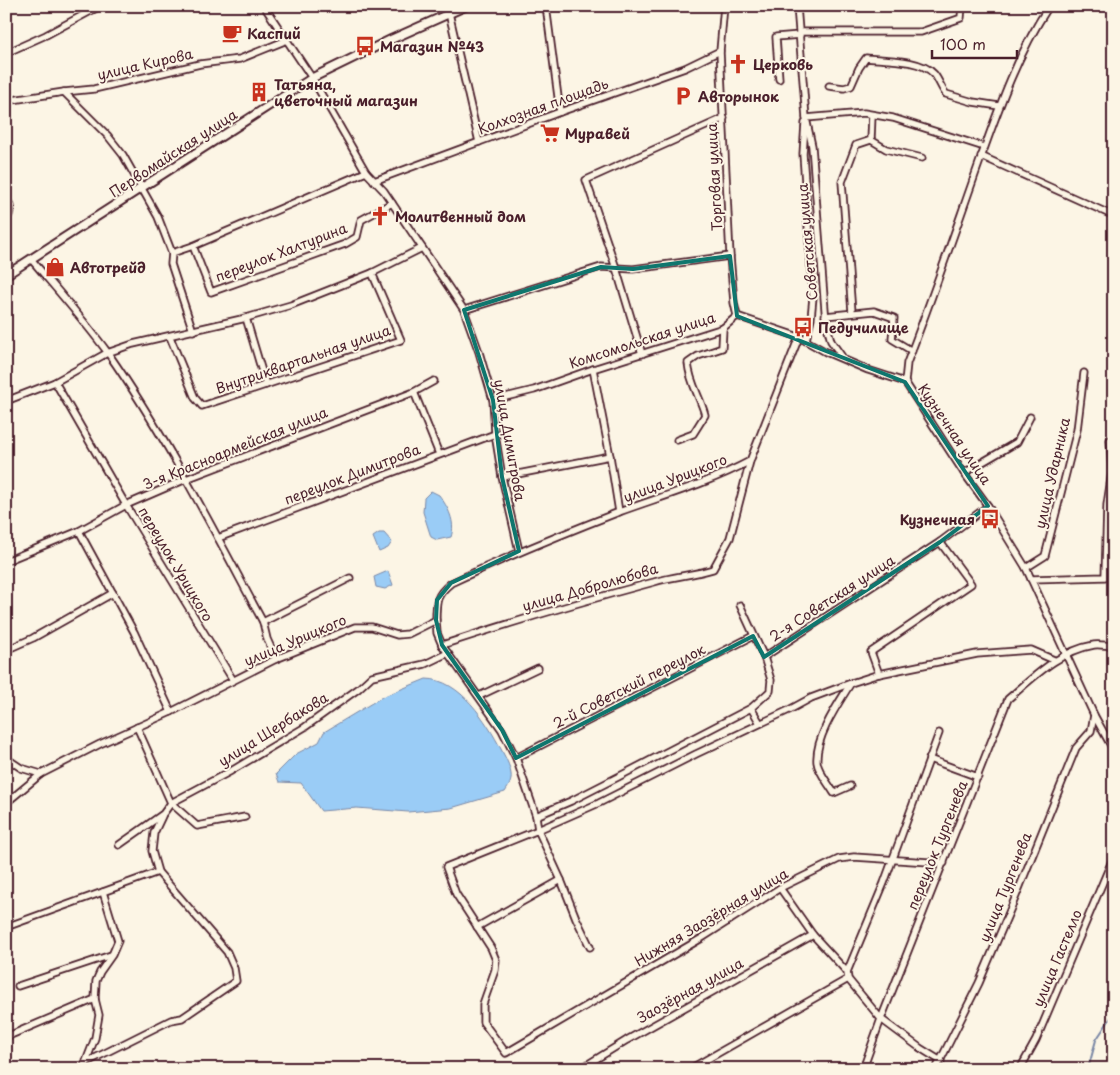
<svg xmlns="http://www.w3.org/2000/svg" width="1120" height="1075" font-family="'Playpen Sans',sans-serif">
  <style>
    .water { fill: #9accf6; stroke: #7a87a5 }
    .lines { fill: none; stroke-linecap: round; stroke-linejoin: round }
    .stream { stroke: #7a87a5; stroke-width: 2 }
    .minor-casing { stroke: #4a1f2b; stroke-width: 9 }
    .major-casing { stroke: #4a1f2b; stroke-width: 11 }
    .minor { stroke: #fcf5e5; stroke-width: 5.5 }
    .major { stroke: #fcf5e5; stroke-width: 7 }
    .marked { fill: none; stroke: #0f766e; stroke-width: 4; stroke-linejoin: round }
    .labels { text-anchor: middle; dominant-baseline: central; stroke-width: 4; stroke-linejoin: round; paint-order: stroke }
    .poi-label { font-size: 14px; font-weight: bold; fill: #4a1f2b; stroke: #fcf5e5; text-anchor: start }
    .street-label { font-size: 14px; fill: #4a1f2b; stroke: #fcf5e5 }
  </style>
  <rect width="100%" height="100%" fill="#fcf5e5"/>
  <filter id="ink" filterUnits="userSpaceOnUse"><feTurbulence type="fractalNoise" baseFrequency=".02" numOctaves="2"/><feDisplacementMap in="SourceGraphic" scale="10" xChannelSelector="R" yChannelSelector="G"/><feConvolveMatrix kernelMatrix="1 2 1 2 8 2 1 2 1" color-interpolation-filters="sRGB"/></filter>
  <g filter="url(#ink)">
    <g class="water">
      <path d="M431 491 439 495C448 507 456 522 451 537L437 540 431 537 423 512 424 498Z"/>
      <polygon points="379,533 384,533 392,542 388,548 379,552 373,537"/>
      <polygon points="388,571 393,585 385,589 376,587 374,577"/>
      <path d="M426 679C460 679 487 722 501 749 505 757 510 765 511 774 512 781 509 786 505 792L451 808 408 812 357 808 321 811 301 783 279 782 276 774 296 754 319 742 324 732 382 697Z"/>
    </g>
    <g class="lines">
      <polyline class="stream" points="1088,1069 1096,1040 1114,1013"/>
      <defs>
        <g id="minor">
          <polyline points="264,6 312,78 366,172 384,191 464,310 479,352 493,400 495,434 502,477 519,551"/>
          <polyline points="546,6 560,112"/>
          <polyline points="724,6 720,51 730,256 734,303 737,316"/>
          <polyline points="797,6 806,118 812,146 826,322 831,341 843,358"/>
          <path d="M1049 6C1016 56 997 113 977 169 954 234 932 299 907 363L905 382 964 473 988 506 1026 568 1094 715 1114 751"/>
          <polyline points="449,13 479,142"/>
          <polyline points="800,32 921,32 961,18 962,6"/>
          <polyline points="6,53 46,35 100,6"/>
          <polyline points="779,79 776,37 800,35"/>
          <path d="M829 86 844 88 851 86 859 68 866 58C885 60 921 59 934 74 939 80 941 88 946 94L973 102 999 106"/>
          <polyline points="64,92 108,136 123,155 158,217 172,253 171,264 193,331"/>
          <polyline points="6,101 64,92 94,89 200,64 240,59 287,40"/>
          <polyline points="806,118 864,113 893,118 984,147"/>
          <polyline points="805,123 803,154 813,297 811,318 806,340"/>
          <polyline points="871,140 886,149 922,158"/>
          <polyline points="981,156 1114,216"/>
          <polyline points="374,181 560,112 685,68 720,51"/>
          <polyline points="6,199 11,206 9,215 6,217"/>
          <polyline points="193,246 211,292 345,244 357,237 361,220 392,203"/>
          <polyline points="172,253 193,246 366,172"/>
          <path d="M31 259C57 290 84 320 108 353 167 438 214 531 263 622L267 639 276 659"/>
          <polyline points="464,310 601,267 633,269 730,256"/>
          <polyline points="852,312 842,182 856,145 871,140 872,115"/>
          <polyline points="825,316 874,311 894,318 892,339 912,351"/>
          <polyline points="246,318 266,385"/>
          <polyline points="170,337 195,398 202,406 401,340 372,273"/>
          <polyline points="642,354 616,268 586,180 724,118"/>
          <polyline points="593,369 610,456 619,512"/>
          <polyline points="55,382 126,505 233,680"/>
          <polyline points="414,392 434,381"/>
          <polyline points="493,400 534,390 593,369 723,328 737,316 799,337 826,352 868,370 905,382"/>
          <polyline points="6,401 55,382 107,353 133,344 246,318 291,305 372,273 422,248"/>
          <path d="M677 440 693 434 705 415C700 396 690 384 688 363L698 356 722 348 723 328"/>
          <polyline points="964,473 1017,442 1030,417"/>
          <polyline points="502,477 610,456"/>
          <polyline points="79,531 134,632 171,712"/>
          <polyline points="218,538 495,434"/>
          <polyline points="6,561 79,531 126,505 186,479 414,392 439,454"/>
          <polyline points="1026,568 1045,556 1077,430 1084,373"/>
          <polyline points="1031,579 1105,577 1107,505 1112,472 1110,440"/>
          <polyline points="740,605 764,657"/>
          <polyline points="436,620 437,633 442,645 502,730 516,758 536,816 538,830 561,880 576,918 590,947"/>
          <polyline points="263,622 350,578"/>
          <path d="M442 645C512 622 583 601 654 582 674 576 694 575 713 569L730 538 750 461 799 337"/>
          <polyline points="6,650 33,638 113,593"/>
          <polyline points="879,674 871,652 971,584 940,542"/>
          <polyline points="479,696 538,668"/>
          <polyline points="751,708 760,723"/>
          <polyline points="137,727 171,803 197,826 245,817"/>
          <polyline points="6,758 21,768 41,774"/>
          <polyline points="516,758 753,636"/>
          <polyline points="929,759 978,777"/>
          <path d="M850 786 834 793C829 784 818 772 817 762 815 737 838 704 851 683"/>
          <path d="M6 803 41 774 100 744 171 712 276 659 355 627H372L397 635 408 634 436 620C436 601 436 595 451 583 506 557 562 534 619 512 663 496 709 483 750 461"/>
          <polyline points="536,816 571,801 618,777 751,708 770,691 771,680 764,657 940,542 988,506"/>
          <polyline points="119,845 163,814 171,803 231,771 305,727 358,689 372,676 425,664 448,653"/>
          <polyline points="944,863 854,857 839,859 780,888 702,938 506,1053 483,1022 483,1004 495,970 496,960 491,948 456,894 446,867 538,830 599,803 696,754 789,710 811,698 851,683 879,674 977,654 1031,650 1054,660"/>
          <polyline points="780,888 813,935 847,972 848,979 881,1019 920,1048 941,1061"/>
          <polyline points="6,927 158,872"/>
          <polyline points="477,927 561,880"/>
          <polyline points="847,972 884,883 939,733"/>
          <polyline points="18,986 111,955"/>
          <polyline points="6,1037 95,999"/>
          <polyline points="85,1063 171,1020 182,1018 236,981 234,968 227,952 158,872 152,851 154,833 162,816"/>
          <polyline points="83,1069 95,1038 99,1015 95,999 96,981 100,972 112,955 118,941 103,892"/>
          <polyline points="580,1069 627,1040 813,935"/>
          <polyline points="690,1069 848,979"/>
          <path d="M863 1069 881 1019 1008 699C1034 677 1059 651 1094 645 1100 644 1107 646 1114 646"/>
          <polyline points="936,1069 979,983 1016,896 1076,748 1091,731 1094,715"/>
          <polyline points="1020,1069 1036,1040 1114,856"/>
        </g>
        <polyline id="major" points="6,275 312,78 392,39 466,6"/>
      </defs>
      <use href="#minor" class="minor-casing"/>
      <use href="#major" class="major-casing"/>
      <use href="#minor" class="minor"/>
      <use href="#major" class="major"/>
    </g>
  </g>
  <path class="marked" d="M730 256 737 316 905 382 988 506 940 542 764 657 753 636 516 758 502 730 442 645 436 620 437 600 451 583 519 551 502 477 493 400 464 310 601 267 633 269Z"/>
  <defs>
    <symbol id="cafe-bare" viewBox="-9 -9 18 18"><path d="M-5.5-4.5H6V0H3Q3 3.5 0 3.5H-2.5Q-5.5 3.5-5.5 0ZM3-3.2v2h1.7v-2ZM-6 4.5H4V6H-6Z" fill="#c8321e" stroke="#fcf5e5" stroke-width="2.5" paint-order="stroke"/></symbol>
    <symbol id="bus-bare" viewBox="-9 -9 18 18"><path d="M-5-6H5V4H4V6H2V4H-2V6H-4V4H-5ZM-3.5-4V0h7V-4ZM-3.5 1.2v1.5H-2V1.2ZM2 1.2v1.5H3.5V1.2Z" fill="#c8321e" stroke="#fcf5e5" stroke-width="2.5" paint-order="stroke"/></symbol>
    <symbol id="church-bare" viewBox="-9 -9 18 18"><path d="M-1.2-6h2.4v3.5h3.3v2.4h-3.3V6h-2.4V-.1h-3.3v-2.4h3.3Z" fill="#c8321e" stroke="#fcf5e5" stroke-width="2.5" paint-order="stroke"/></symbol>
    <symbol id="building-bare" viewBox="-9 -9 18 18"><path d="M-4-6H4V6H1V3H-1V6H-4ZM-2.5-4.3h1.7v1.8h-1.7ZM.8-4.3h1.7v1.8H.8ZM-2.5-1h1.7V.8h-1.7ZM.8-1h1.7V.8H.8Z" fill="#c8321e" stroke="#fcf5e5" stroke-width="2.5" paint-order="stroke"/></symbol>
    <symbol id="parking-bare" viewBox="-9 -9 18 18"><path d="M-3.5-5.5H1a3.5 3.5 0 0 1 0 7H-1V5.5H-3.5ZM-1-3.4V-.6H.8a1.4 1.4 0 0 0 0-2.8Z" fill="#c8321e" stroke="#fcf5e5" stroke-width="2.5" paint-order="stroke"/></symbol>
    <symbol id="supermarket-bare" viewBox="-9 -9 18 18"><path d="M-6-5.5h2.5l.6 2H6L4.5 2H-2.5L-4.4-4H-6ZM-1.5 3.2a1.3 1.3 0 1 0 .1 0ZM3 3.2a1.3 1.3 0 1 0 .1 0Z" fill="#c8321e" stroke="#fcf5e5" stroke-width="2.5" paint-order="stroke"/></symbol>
    <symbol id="shop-bare" viewBox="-9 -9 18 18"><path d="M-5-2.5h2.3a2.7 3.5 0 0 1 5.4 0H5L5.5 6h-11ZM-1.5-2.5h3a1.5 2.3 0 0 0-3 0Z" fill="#c8321e" stroke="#fcf5e5" stroke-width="2.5" paint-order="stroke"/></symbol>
  </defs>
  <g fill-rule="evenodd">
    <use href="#cafe-bare" x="218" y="19" width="28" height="28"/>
    <use href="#bus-bare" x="351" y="32" width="28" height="28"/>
    <use href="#church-bare" x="724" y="50" width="28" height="28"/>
    <use href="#building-bare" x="245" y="78" width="28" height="28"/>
    <use href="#parking-bare" x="669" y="82" width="28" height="28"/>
    <use href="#supermarket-bare" x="536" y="119" width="28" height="28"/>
    <use href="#church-bare" x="366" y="202" width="28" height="28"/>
    <use href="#shop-bare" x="41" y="253" width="28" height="28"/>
    <use href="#bus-bare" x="789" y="313" width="28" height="28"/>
    <use href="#bus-bare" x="976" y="505" width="28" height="28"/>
  </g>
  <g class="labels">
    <g class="poi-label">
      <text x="247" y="33">Каспий</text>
      <text x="380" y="46">Магазин №43</text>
      <text x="753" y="64">Церковь</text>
      <text x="274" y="84">Татьяна,<tspan x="274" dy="16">цветочный магазин</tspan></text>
      <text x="698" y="96">Авторынок</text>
      <text x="565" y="133">Муравей</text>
      <text x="395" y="216">Молитвенный дом</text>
      <text x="70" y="267">Автотрейд</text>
      <text x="818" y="327">Педучилище</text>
      <text x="975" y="519" text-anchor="end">Кузнечная</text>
    </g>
    <g class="street-label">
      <text transform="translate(145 64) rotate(-13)">улица Кирова</text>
      <text transform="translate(543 106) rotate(-20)">Колхозная площадь</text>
      <text transform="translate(173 153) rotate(-33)">Первомайская улица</text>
      <text transform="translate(714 177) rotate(-93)">Торговая улица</text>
      <text transform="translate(807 242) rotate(-95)">Советская улица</text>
      <text transform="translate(281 252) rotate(-21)">переулок Халтурина</text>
      <text transform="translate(642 340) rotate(-18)">Комсомольская улица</text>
      <text transform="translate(303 359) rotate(-19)">Внутриквартальная улица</text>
      <text transform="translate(955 434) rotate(56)">Кузнечная улица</text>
      <text transform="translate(510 440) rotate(80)">улица Димитрова</text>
      <text transform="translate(235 448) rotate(-22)">3-я Красноармейская улица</text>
      <text transform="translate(1052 473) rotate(-77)">улица Ударника</text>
      <text transform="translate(352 474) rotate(-21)">переулок Димитрова</text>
      <text transform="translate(675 478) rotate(-21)">улица Урицкого</text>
      <text transform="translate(176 564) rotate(59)">переулок Урицкого</text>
      <text transform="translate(590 587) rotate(-16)">улица Добролюбова</text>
      <text transform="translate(832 598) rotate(-33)">2-я Советская улица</text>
      <text transform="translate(295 640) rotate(-23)">улица Урицкого</text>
      <text transform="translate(629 686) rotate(-27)">2-й Советский переулок</text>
      <text transform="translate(273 729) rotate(-32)">улица Щербакова</text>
      <text transform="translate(937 845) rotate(-68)">переулок Тургенева</text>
      <text transform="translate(1005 887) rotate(-68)">улица Тургенева</text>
      <text transform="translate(711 917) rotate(-31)">Нижняя Заозёрная улица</text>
      <text transform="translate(1057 958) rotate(-67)">улица Гастелло</text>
      <text transform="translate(690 990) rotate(-29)">Заозёрная улица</text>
    </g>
  </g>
  <rect width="1120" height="1075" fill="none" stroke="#fcf5e5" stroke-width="25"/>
  <rect x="12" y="12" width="1095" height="1050" fill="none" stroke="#4a1f2b" stroke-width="2" filter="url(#ink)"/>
  <path d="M932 50v8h85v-8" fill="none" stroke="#4a1f2b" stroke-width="2.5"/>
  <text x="940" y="50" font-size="15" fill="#4a1f2b" stroke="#fcf5e5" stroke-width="4" paint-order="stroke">100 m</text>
</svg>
